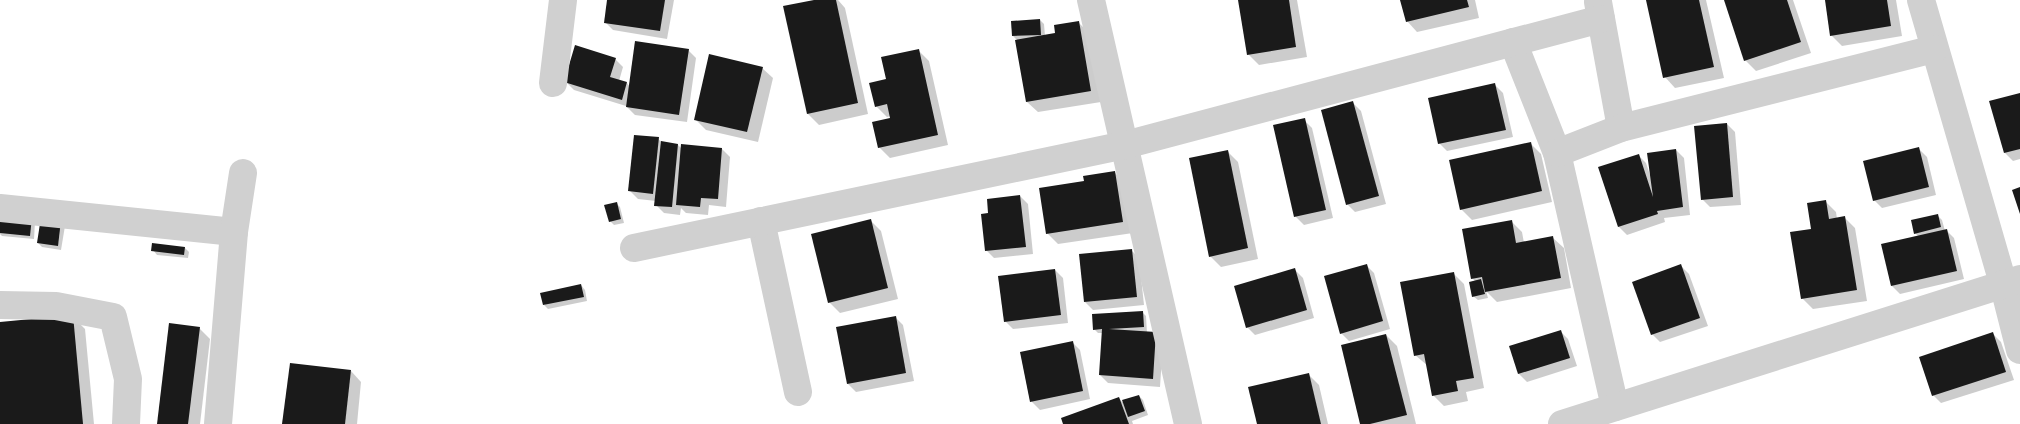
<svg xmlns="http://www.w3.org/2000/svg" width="2020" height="424" font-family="'IBM Plex Sans',sans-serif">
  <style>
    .shadow { fill: #0003 }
    .building { fill: #1a1a1a }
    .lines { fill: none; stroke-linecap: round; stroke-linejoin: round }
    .street { stroke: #d0d0d0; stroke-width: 28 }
  </style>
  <rect width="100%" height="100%" fill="#fff"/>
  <g class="shadow">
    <polygon points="609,0 674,0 667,39 613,30 605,22"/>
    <polygon points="820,0 838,0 845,8 868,114 819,125 808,114 785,7"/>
    <polygon points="1239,0 1297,0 1307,57 1259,65 1248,54"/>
    <polygon points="1402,0 1475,0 1479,18 1417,32 1407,21"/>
    <polygon points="1647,0 1706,0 1724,78 1675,88 1665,77"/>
    <polygon points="1725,0 1793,0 1811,53 1756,71 1745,60"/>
    <polygon points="1826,0 1896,0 1902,36 1842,46 1831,35"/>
    <polygon points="1040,20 1044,24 1045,36 1057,34 1079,23 1089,33 1101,102 1038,112 1027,102 1018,41 1013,36"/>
    <polygon points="688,50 696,58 687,122 635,115 626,106 574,90 566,82 615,59 623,67 619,81 627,83 630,87"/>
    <polygon points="918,50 929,61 948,145 890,158 879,147 892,119 891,116 887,117 876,106 887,80"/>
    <polygon points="762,68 773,78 758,142 706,130 695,119"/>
    <polygon points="1495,85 1503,93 1513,137 1447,151 1439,143"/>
    <polygon points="2020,94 2020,159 2013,161 2005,153"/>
    <polygon points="1353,103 1361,111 1386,204 1355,212 1347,204"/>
    <polygon points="1304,120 1312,128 1333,218 1304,225 1296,217 1275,126"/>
    <polygon points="1727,124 1735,132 1741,205 1710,207 1702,199"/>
    <polygon points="658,139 663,143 678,145 682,149 722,149 730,157 726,207 709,205 708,215 686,213 681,208 680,215 664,213 656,205 656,201 638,199 630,191"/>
    <polygon points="1530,143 1541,154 1552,202 1472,220 1461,209"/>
    <polygon points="1919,149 1927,157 1936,195 1882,208 1874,200"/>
    <polygon points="1676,150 1684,158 1690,215 1664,218 1665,222 1627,235 1619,227 1638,155 1646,163 1650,175"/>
    <polygon points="1227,151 1238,162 1258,259 1221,267 1210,256"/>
    <polygon points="1114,172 1125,183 1133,233 1058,244 1047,233 1085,182"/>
    <polygon points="1020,196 1028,204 1033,254 994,258 986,250"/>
    <polygon points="1826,202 1836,212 1837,219 1844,217 1855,228 1867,301 1813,309 1802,298 1812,230"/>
    <polygon points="616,203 620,207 624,223 614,225 610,221"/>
    <polygon points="0,215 35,222 34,239 2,236 0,234"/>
    <polygon points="1938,216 1942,220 1945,231 1946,230 1954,238 1964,279 1900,294 1892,286 1919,237 1915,233"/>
    <polygon points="42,219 65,226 61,250 42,247 38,243"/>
    <polygon points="871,221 881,231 898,299 840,313 829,302"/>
    <polygon points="1511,221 1522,232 1524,243 1553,238 1564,248 1571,288 1497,302 1486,291 1488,298 1478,300 1473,296 1476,282 1472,278"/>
    <polygon points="185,248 189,252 188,258 157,255 153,250"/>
    <polygon points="1131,250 1139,258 1144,305 1093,310 1085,302"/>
    <polygon points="1366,265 1374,273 1390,329 1349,341 1341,333"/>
    <polygon points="1681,266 1689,274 1708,326 1660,342 1652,334"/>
    <polygon points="1055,270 1063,278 1068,323 1013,329 1005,321"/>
    <polygon points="1295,270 1303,278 1314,318 1255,335 1247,327"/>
    <polygon points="1453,273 1464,284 1484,388 1466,392 1468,401 1444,406 1433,395 1428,366 1415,355"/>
    <polygon points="581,285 585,290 587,301 548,309 544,305"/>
    <polygon points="1142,312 1146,316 1147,333 1163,341 1160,387 1108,383 1100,375 1103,333 1098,333 1094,329"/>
    <polygon points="73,317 85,329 94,424 0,424 0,323"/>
    <polygon points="895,317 903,325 914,381 856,392 848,384"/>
    <polygon points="199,328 210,339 200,424 158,424"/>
    <polygon points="1560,331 1568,339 1577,366 1527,382 1519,374 1511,347"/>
    <polygon points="1993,334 2001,342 2014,380 1941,403 1933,395"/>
    <polygon points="1386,335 1397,346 1416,424 1362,424"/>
    <polygon points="1072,342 1080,350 1090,399 1040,410 1032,402 1021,353"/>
    <polygon points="351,371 361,382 357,424 284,424"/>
    <polygon points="1308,374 1319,385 1328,424 1258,424"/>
    <polygon points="1139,396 1143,400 1148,415 1132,421 1133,424 1064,424 1119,398 1122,402"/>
  </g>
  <g class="building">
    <polygon points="607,0 665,0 660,31 604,23"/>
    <polygon points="814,0 836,0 858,103 807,114 783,6"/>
    <polygon points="1238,0 1289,0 1296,47 1247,55"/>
    <polygon points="1400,0 1467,0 1469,7 1406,22"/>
    <polygon points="1646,0 1699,0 1714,67 1663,78"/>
    <polygon points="1724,0 1787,0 1801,42 1744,61"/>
    <polygon points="1825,0 1887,0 1891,26 1830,36"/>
    <polygon points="1040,19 1041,35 1012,36 1011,21"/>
    <polygon points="1079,21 1091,91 1026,102 1015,40 1055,33 1054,25"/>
    <polygon points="635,41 689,49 679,115 626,107"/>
    <polygon points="575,45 616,58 610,77 627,82 622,100 564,82"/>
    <polygon points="919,49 938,135 878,148 872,122 890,118 887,104 875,107 869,83 886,79 881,57"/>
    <polygon points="709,54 763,67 747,132 694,120"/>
    <polygon points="1495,83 1506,130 1438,144 1428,98"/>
    <polygon points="2020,93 2020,149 2004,153 1989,101"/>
    <polygon points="1353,101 1379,196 1346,205 1321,110"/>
    <polygon points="1305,118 1326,210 1294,217 1273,125"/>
    <polygon points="1727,123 1733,197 1701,200 1694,126"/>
    <polygon points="634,135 659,137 653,194 628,191"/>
    <polygon points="661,141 678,144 672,207 654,206"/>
    <polygon points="1531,142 1542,191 1460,210 1449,160"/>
    <polygon points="681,144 722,148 718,199 701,198 700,207 676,205"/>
    <polygon points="1919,147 1929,187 1873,201 1863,161"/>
    <polygon points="1676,149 1683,207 1657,211 1658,214 1618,227 1598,167 1639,154 1653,197 1647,153"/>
    <polygon points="1228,150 1248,248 1209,257 1189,158"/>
    <polygon points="1115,171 1123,222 1046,234 1039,188 1084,181 1083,176"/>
    <polygon points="2020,187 2020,214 2012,190"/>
    <polygon points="1020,195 1026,247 985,251 981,214 988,213 987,199"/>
    <polygon points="1826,200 1829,219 1845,216 1857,290 1801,299 1790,232 1811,229 1807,203"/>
    <polygon points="617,202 621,219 609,222 604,205"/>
    <polygon points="0,214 32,217 30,236 0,233"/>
    <polygon points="1938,214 1941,227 1914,234 1911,220"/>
    <polygon points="41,217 61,220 58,246 37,243"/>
    <polygon points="871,219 888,288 828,303 811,234"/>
    <polygon points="1512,220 1516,243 1553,236 1561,278 1485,292 1482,277 1471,279 1462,229"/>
    <polygon points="1947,229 1957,271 1891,286 1881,244"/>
    <polygon points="152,243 185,247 184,255 151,251"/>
    <polygon points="1132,249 1137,297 1084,302 1079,254"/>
    <polygon points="1367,264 1383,321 1340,334 1324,276"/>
    <polygon points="1681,264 1700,318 1651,335 1632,282"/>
    <polygon points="1295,268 1307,310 1246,328 1234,286"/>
    <polygon points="1055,269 1061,315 1004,322 998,276"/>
    <polygon points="1454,272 1474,378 1456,381 1458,391 1432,396 1424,354 1414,356 1400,282"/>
    <polygon points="1481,279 1485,294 1472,297 1469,282"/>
    <polygon points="581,284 584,297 543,305 540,293"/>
    <polygon points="1143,311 1144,327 1109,329 1156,332 1153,379 1099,375 1102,329 1093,330 1092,314"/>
    <polygon points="73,315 83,424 0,424 0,322"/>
    <polygon points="896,316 906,373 847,384 836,327"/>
    <polygon points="169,323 200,327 188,424 157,424"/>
    <polygon points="1561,330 1570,358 1518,374 1509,346"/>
    <polygon points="1993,332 2006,372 1932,396 1919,357"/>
    <polygon points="1386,334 1407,415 1370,424 1360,424 1341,345"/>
    <polygon points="1073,341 1083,391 1030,402 1020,352"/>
    <polygon points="290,363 351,370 345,424 282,424"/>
    <polygon points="1309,373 1321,424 1257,424 1248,387"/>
    <polygon points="1139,395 1145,411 1128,417 1122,400"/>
    <polygon points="1119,397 1129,424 1063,424 1061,418"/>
  </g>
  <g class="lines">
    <g class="street">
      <polyline points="1091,0 1188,424"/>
      <polyline points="1921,0 2003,283 2020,350"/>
      <polyline points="1598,2 1621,128"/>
      <polyline points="1513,42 1557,153 1615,407"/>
      <polyline points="553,83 563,0"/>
      <polyline points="1557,153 1621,128 1934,49"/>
      <polyline points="0,208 234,232"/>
      <polyline points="761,221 798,392"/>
      <polyline points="634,248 1125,145 1601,19"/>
      <polyline points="0,305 56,306 113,317 128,379 126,424"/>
      <polyline points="218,424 234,232 243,173"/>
      <polyline points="1562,424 2020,279"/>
    </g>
  </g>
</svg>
